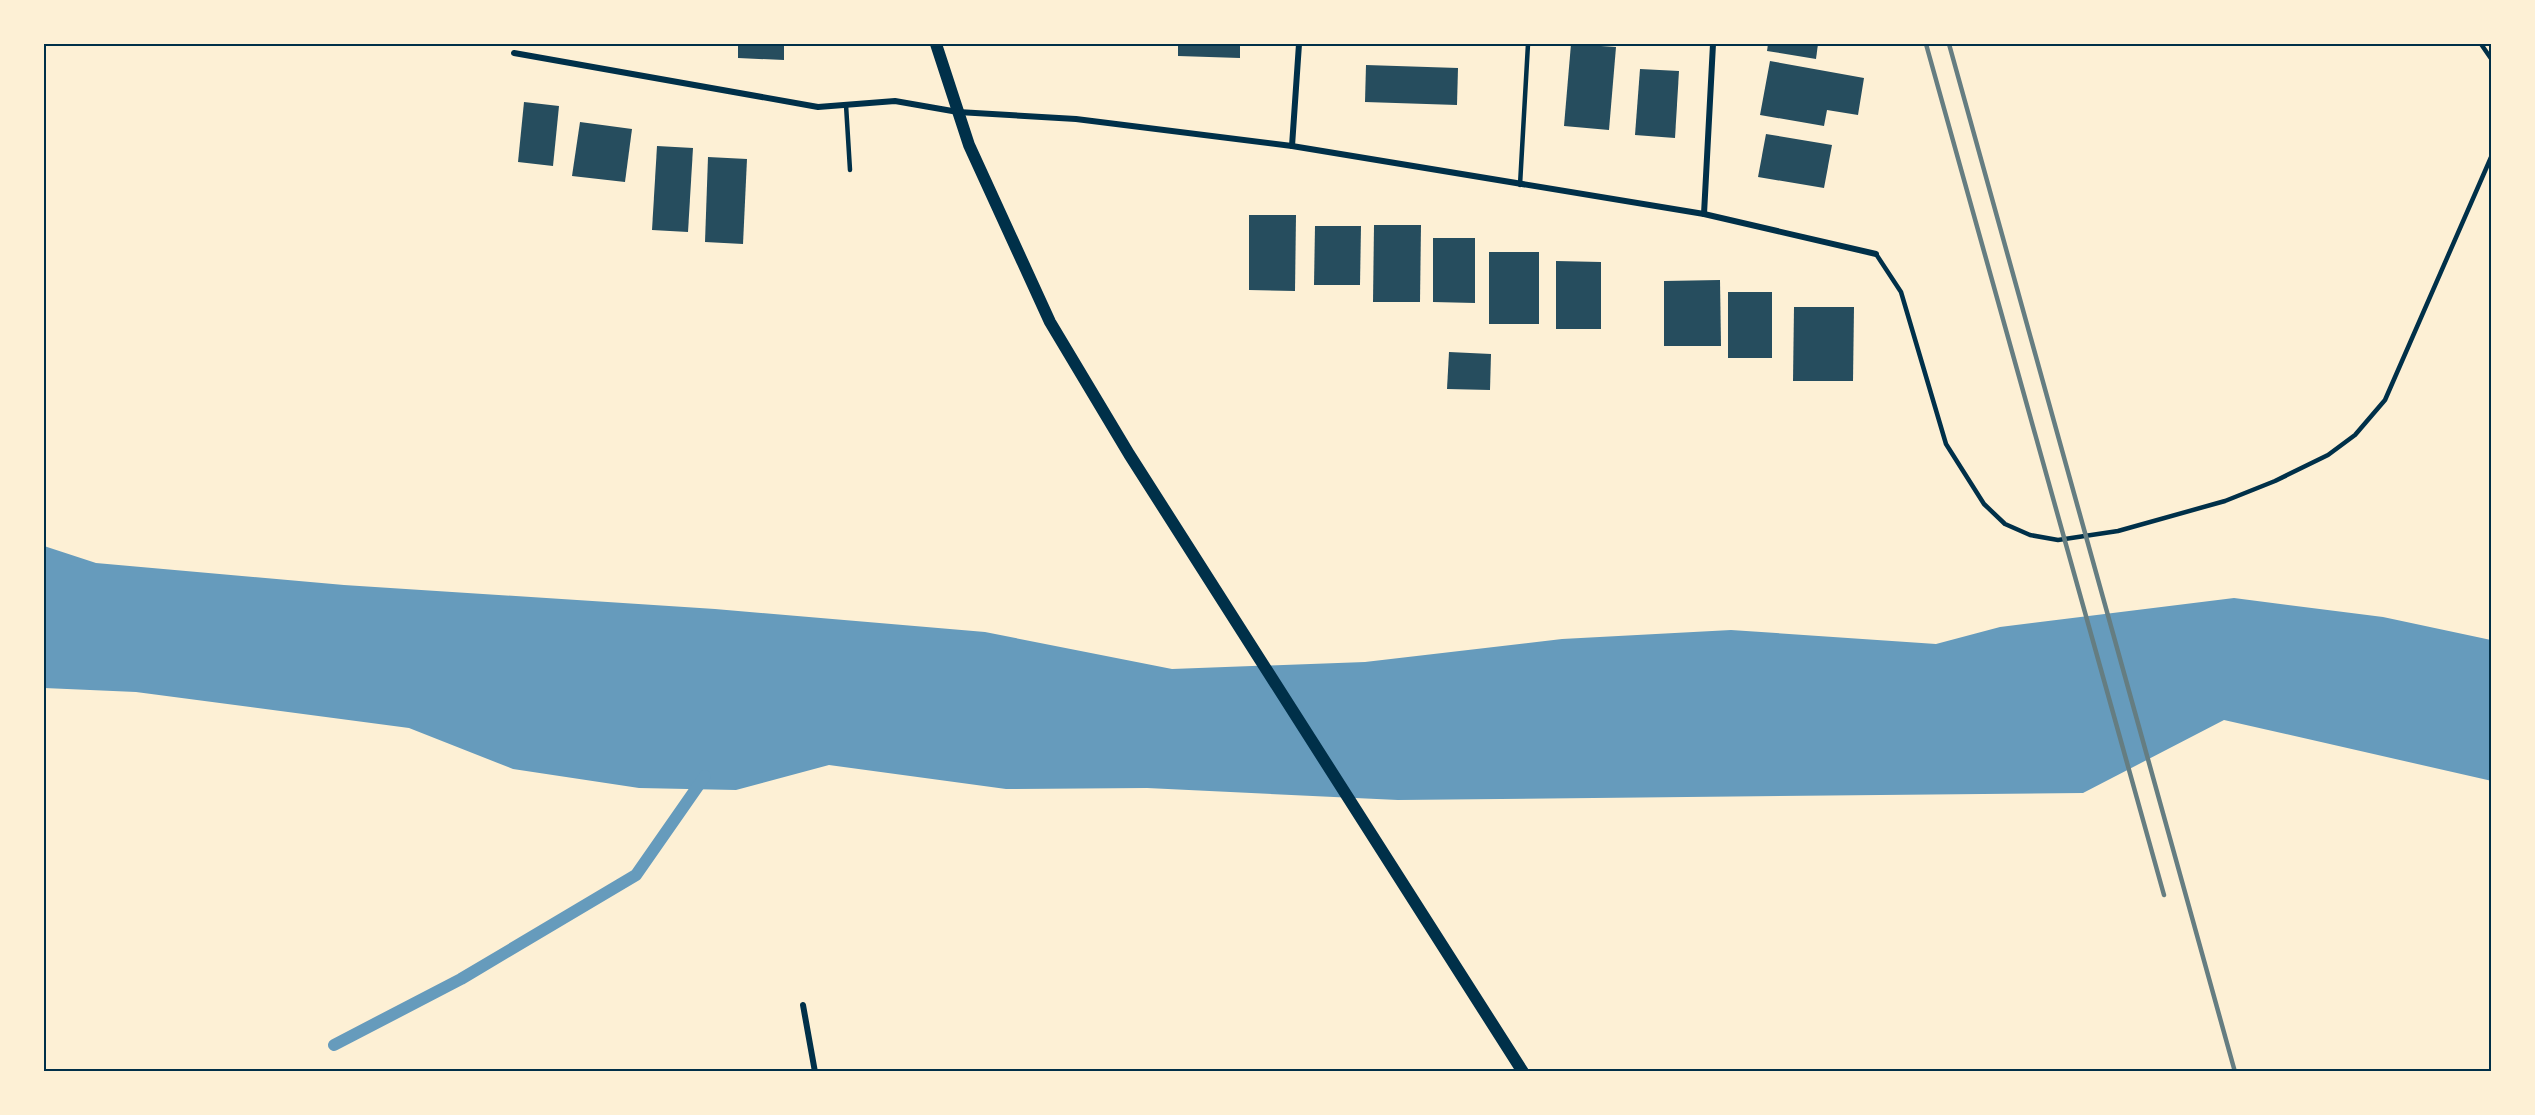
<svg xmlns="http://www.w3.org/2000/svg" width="2535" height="1115" font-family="Spectral,serif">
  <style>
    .water { fill: #669bbc }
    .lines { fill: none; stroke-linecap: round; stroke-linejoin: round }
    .stream { stroke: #669bbc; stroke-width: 12 }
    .building { fill: #264d5e }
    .service { stroke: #003049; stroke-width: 4.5 }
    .minor { stroke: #003049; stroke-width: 6 }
    .secondary { stroke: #003049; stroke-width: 12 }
    .rail { stroke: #657d81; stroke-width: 4.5 }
    .neatline { fill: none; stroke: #003049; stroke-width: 2 }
  </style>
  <rect width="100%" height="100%" fill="#fdf0d5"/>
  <polygon class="water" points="44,546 96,563 344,585 715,609 985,632 1172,669 1365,662 1562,639 1731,630 1936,644 2000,627 2234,598 2383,617 2491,640 2492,781 2224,720 2083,793 1398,800 1147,788 1006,789 829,765 736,790 639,788 513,769 409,728 136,692 44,688"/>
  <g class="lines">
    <polyline class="stream" points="334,1045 461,979 636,875 705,776"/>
  </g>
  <g class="building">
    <polygon points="738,44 784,44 784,60 738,58"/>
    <polygon points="1178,44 1240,44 1240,58 1178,56"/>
    <polygon points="1420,44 1449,44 1449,46 1420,45"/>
    <polygon points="1571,44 1616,47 1609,130 1564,126"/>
    <polygon points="1768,44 1818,44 1816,59 1767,51"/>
    <polygon points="1770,61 1864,78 1858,115 1827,110 1824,126 1760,115"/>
    <polygon points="1366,65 1458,68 1457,105 1365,102"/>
    <polygon points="1640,69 1679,71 1675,138 1635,135"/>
    <polygon points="524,102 559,106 553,166 518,162"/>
    <polygon points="580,122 632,129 625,182 572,176"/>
    <polygon points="1766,134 1832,145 1824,188 1758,177"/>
    <polygon points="657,146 693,148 688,232 652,230"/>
    <polygon points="708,157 747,159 743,244 705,242"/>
    <polygon points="1249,215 1296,215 1295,291 1249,290"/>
    <polygon points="1374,225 1421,225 1420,302 1373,302"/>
    <polygon points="1315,226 1361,226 1360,285 1314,285"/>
    <polygon points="1433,238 1475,238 1475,303 1433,302"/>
    <rect x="1489" y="252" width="50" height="72"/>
    <polygon points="1556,261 1601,262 1601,329 1556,329"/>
    <polygon points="1720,280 1721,346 1664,346 1664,281"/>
    <rect x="1728" y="292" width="44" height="66"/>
    <polygon points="1794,307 1854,307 1853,381 1793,381"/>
    <polygon points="1449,352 1491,354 1490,390 1447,389"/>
  </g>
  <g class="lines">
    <g class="service">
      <polyline points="2481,44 2492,60"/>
      <polyline points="846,105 850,170"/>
      <polyline points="1520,185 1528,44"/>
      <polyline points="1876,254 1901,292 1946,444 1984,504 2005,524 2030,535 2058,540 2118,531 2225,501 2275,481 2328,455 2355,435 2385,400 2492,155"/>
    </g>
    <g class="minor">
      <polyline points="514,53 818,107 895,101 958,112 1076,119 1292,146 1704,214 1876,254"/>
      <polyline points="1292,146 1299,44"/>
      <polyline points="1704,214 1713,44"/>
      <polyline points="803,1005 815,1072"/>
    </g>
    <polyline class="secondary" points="936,44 969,145 1050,322 1129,454 1523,1072"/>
    <g class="rail">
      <polyline points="1926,44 2164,895"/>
      <polyline points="1949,44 2235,1072"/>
    </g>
  </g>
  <rect width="2535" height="1115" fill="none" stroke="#fdf0d5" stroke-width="90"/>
  <rect x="45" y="45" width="2445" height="1025" class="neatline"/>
</svg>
